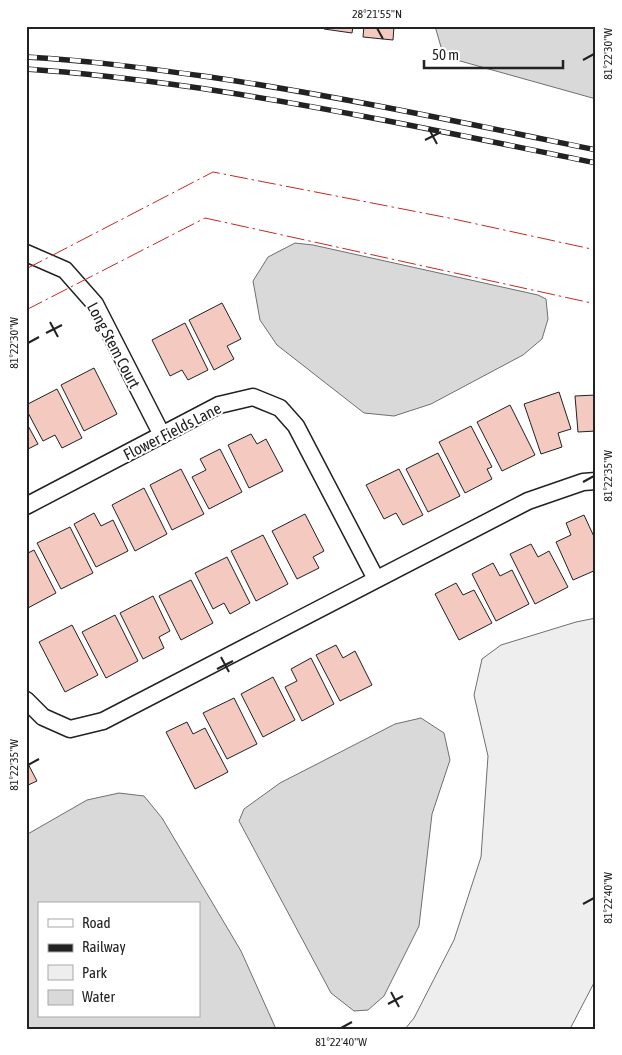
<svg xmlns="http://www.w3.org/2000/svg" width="622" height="1055" font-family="'Asap Condensed',sans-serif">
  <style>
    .green { fill: #eee; stroke: #6f6f6f }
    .water { fill: #d9d9d9; stroke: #6f6f6f; fill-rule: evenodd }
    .building { fill: #f3c9c0; stroke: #222 }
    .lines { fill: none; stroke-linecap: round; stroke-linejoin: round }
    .street-casing { stroke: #222; stroke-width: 19 }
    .street { stroke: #fff; stroke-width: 16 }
    .rail-casing { stroke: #222; stroke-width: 5.5 }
    .rail { stroke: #fff; stroke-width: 4; stroke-dasharray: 11; stroke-linecap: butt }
    .power { stroke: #c62828; stroke-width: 1; stroke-dasharray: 18 4 2.5 4; stroke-linecap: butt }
    .ticks { fill: none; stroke: #222; stroke-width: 2 }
    .labels { text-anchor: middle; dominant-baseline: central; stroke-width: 4; stroke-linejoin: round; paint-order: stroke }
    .street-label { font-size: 16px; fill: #222; stroke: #fff }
    .neatline { fill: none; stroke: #222; stroke-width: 2 }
    .ticks-label { font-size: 12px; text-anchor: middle; fill: #222 }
  </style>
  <rect width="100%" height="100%" fill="#fff"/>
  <polygon class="green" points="596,618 596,979 570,1029 405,1029 414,1018 454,940 481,857 488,756 474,695 482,659 501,645 576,622"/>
  <g class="water">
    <polygon points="435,26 596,26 596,99 453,59 441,47"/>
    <polygon points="295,243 313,245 538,295 546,299 548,319 542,339 523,355 431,404 394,416 364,413 277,345 260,320 253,281 268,257"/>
    <polygon points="421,718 444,733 450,760 432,814 419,926 384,996 368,1010 354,1011 331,993 239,821 244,809 280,783 395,724"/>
    <path d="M119 793 144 796 162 818 241 951 276 1029H26V835L87 800ZM39 904H199V1016H39Z"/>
  </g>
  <g class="building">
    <polygon points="324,26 353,26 352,33 324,29"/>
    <polygon points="364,26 394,26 393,40 363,37"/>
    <polygon points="222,303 241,339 227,346 234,359 214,370 189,320"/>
    <polygon points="185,323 208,370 188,380 182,370 170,376 152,340"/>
    <polygon points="94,368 117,414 84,431 61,385"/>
    <polygon points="57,389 82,438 62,448 55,435 43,441 26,409 26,405"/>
    <polygon points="559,392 571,429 558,433 562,447 541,454 524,404"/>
    <polygon points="596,395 596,431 578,432 575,396"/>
    <polygon points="510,405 535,455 502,471 477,422"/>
    <polygon points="26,422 38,444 26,450"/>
    <polygon points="471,426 492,467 487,469 492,479 465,493 439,442"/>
    <polygon points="251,434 257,444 266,439 283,471 249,488 228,445"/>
    <polygon points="220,449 242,492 209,509 192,477 206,470 200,459"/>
    <polygon points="438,453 460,496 428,512 406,469"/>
    <polygon points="181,469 204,514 172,530 150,485"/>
    <polygon points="399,469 423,515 403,525 396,513 384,519 366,485"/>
    <polygon points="144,488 167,534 135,551 112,505"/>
    <polygon points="94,513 101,526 113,520 128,551 96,567 74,524"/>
    <polygon points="305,514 324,551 313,557 319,568 297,579 272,531"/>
    <polygon points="584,515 596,541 596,570 573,580 556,542 571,535 566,523"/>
    <polygon points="70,527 93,573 61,589 37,543"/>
    <polygon points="263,535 288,584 256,601 231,551"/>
    <polygon points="531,544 538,557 549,551 568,587 535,604 510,554"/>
    <polygon points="34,550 56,593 26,609 26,554"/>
    <polygon points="227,557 250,603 230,614 224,603 213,609 195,573"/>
    <polygon points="493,563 500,576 512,570 529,604 496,621 472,574"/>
    <polygon points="191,580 213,623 181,640 159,596"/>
    <polygon points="456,583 463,595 474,590 492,623 459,640 435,594"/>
    <polygon points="153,596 170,631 159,637 164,648 143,659 120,613"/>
    <polygon points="115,615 138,661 106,678 82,632"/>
    <polygon points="72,625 98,675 65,692 39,642"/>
    <polygon points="336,645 343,658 355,651 372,685 340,701 316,655"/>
    <polygon points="311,658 334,704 302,721 285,687 297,681 291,669"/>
    <polygon points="273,677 295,720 263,737 241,694"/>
    <polygon points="234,698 257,744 227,759 203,713"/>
    <polygon points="187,722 193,734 205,728 228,772 195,789 166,732"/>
    <polygon points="26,760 37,781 26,786"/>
  </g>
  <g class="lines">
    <defs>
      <g id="street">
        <polyline points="26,253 65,270 95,304 162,435"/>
        <polyline points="26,506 219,405 253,397 280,408 296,426 376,579"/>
        <polyline points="26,700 43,717 70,729 103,721 528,501 583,482 596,481"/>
      </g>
    </defs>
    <use href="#street" class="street-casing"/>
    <use href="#street" class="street"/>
    <defs>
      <g id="rail">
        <path d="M26 57C85 60 144 68 203 76 334 95 465 123 596 150"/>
        <path d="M26 69C84 73 142 80 199 88 332 108 464 136 596 163"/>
      </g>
    </defs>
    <use href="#rail" class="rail-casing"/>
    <use href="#rail" class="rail"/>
    <g class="power">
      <polyline points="26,269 213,172 449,218 596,250"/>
      <polyline points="26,310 205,218 596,304"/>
    </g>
  </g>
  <path class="ticks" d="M377 28 383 39M583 60 594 54M429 129 437 144M425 140 441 132M50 322 58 337M46 333 62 325M28 343 39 337M583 482 594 476M221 657 229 672M217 669 233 661M28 765 39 759M583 904 594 898M391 992 399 1007M388 1004 403 996M341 1028 352 1022"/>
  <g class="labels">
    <g class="street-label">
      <text transform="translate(114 345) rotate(62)">Long Stem Court</text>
      <text transform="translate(172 431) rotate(-27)">Flower Fields Lane</text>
    </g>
  </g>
  <rect width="622" height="1055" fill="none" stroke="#ffffff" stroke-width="55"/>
  <rect x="38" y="902" width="162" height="115" fill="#ffffff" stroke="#a7a7a7"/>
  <rect x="48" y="919" width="25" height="8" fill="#ffffff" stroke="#a7a7a7"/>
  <text x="82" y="928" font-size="15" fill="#222222">Road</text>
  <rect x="48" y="944" width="25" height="8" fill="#222222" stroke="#a7a7a7"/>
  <text x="82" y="952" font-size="15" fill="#222222">Railway</text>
  <rect x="48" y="965" width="25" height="15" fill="#eeeeee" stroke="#a7a7a7"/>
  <text x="82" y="978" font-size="15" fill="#222222">Park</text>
  <rect x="48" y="990" width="25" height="15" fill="#d9d9d9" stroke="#a7a7a7"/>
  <text x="82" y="1002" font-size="15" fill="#222222">Water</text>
  <path d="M424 60v8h139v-8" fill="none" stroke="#222222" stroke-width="2.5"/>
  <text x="432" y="60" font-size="15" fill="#222222" stroke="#ffffff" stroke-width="4" paint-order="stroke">50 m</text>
  <rect x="28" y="28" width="566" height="1000" class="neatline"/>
  <g class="ticks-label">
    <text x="377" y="18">28°21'55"N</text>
    <text transform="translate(608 54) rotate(-90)" y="4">81°22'30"W</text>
    <text transform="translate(14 343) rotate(-90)" y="4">81°22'30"W</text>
    <text transform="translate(608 476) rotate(-90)" y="4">81°22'35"W</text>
    <text transform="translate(14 765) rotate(-90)" y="4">81°22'35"W</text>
    <text transform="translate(608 898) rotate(-90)" y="4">81°22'40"W</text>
    <text x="341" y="1046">81°22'40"W</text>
  </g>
</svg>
